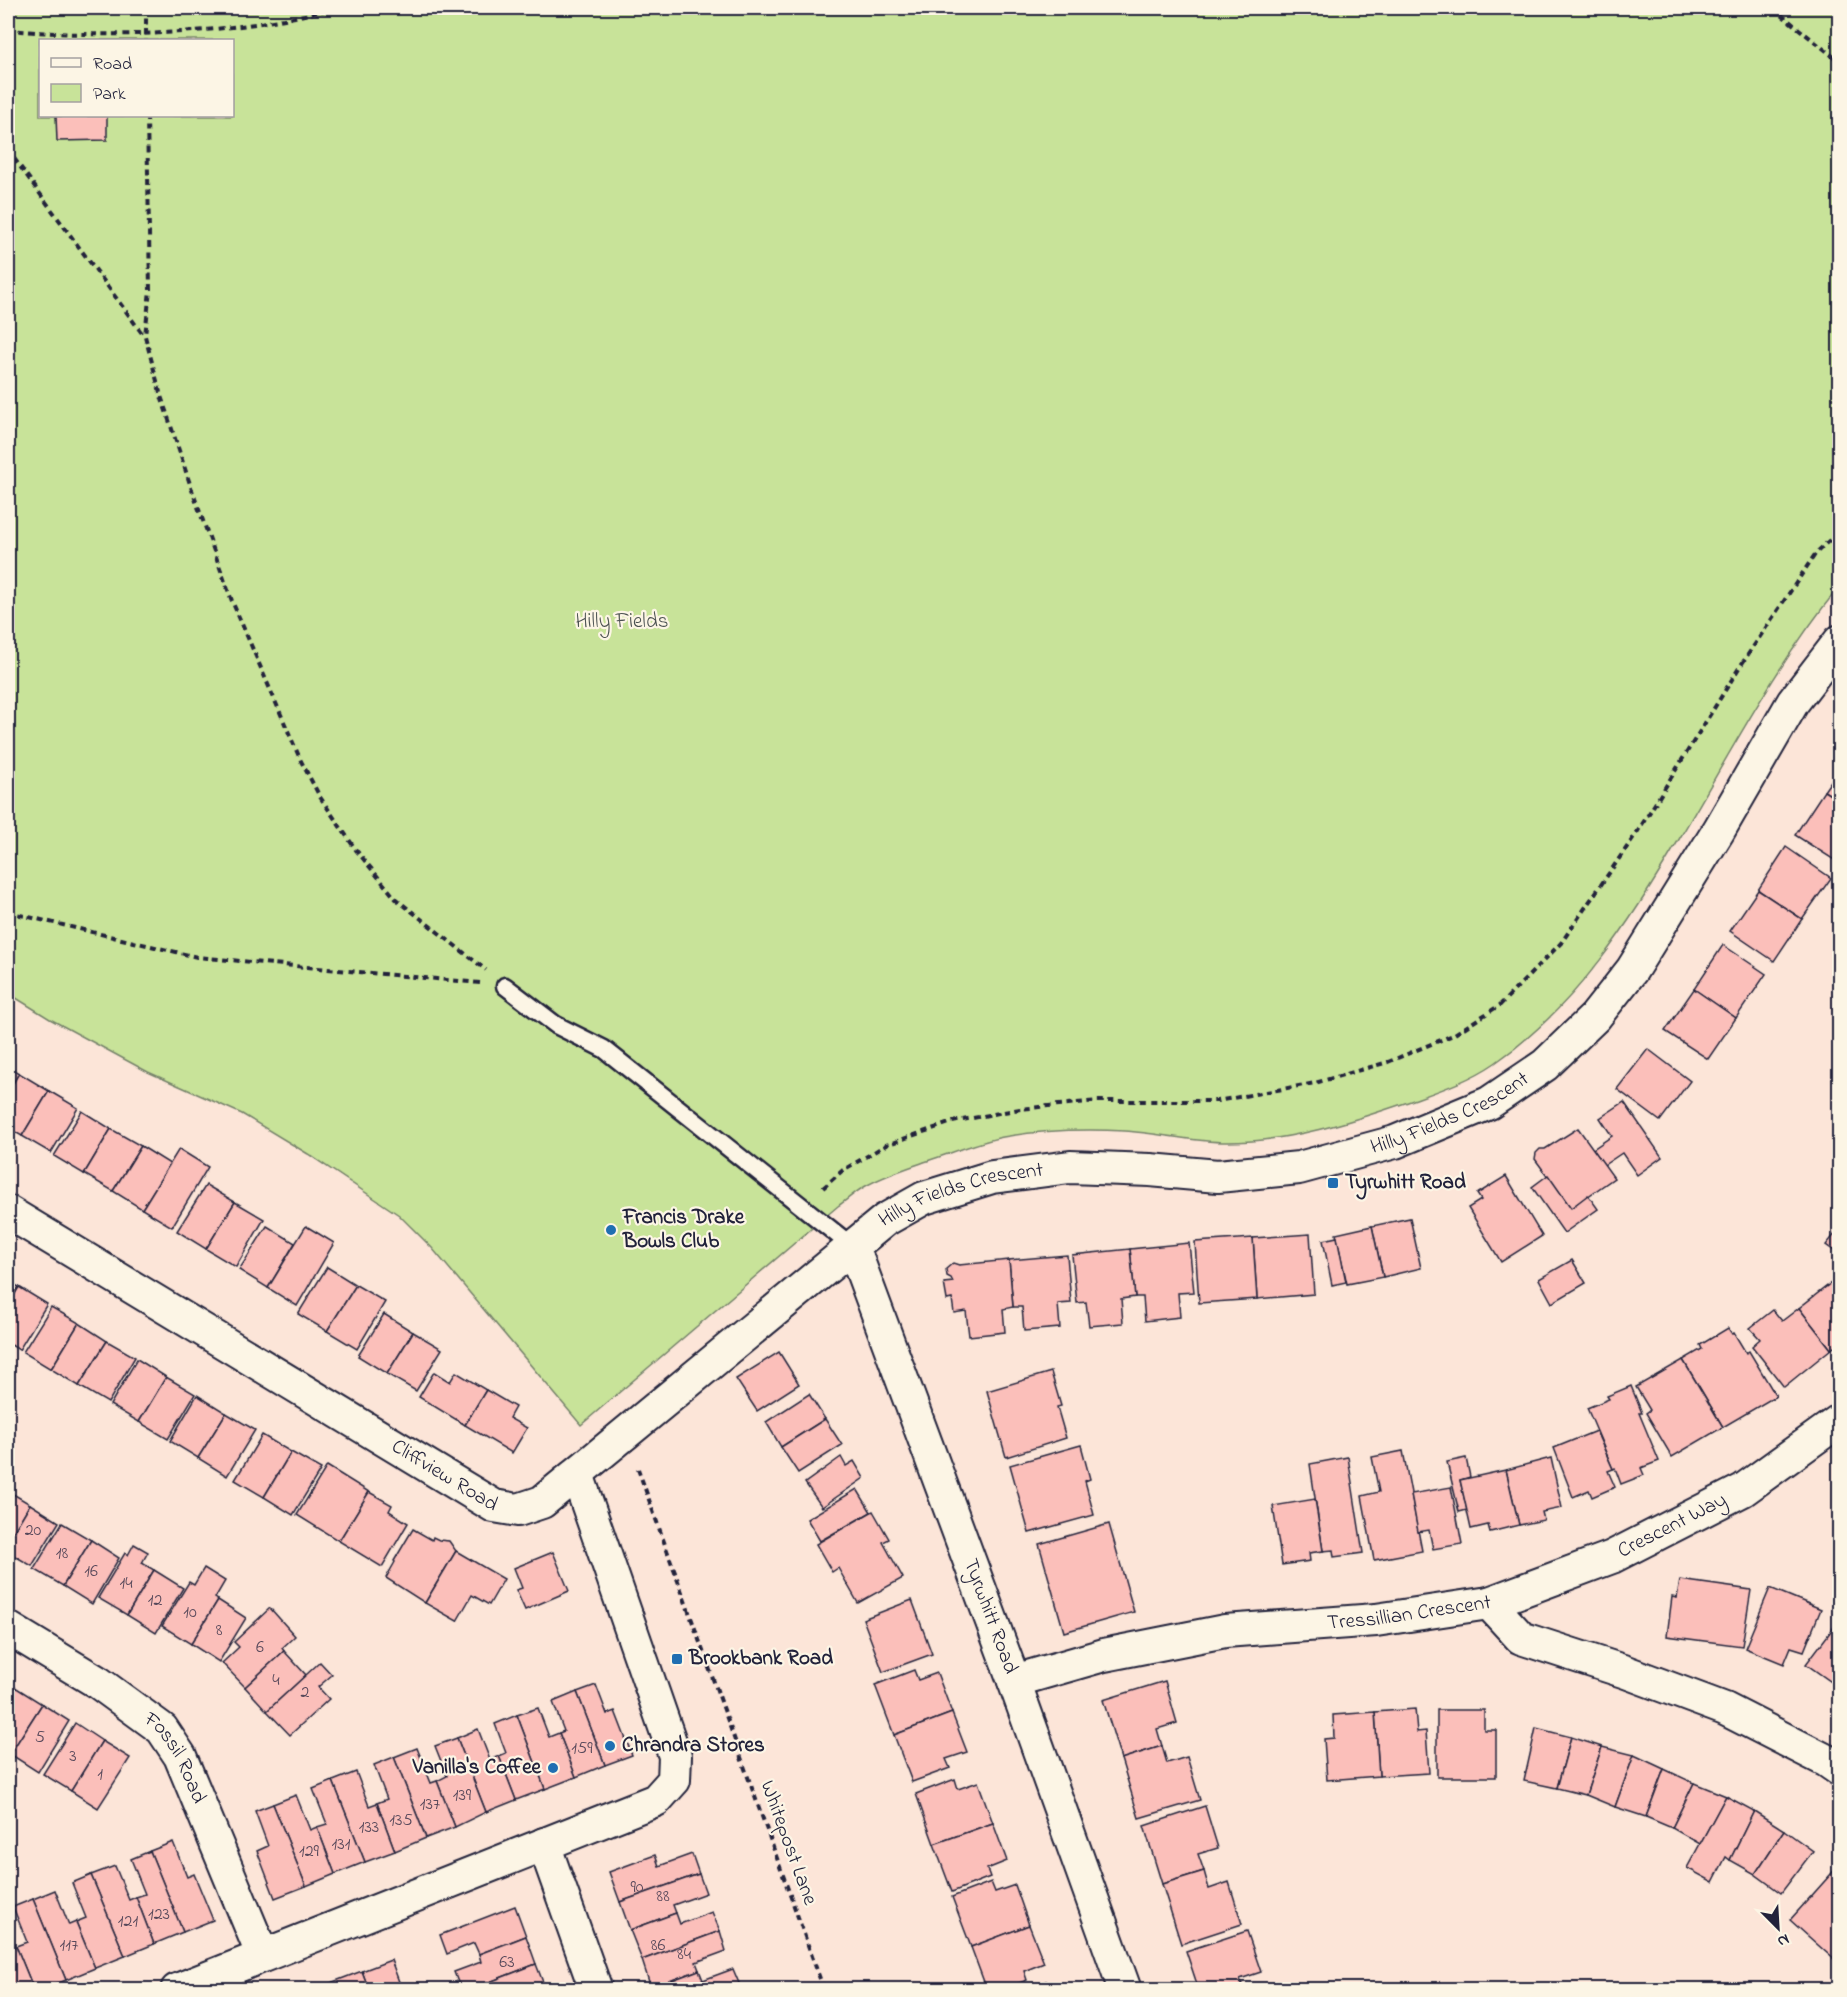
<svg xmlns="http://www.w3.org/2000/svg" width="1847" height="1997" font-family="'Indie Flower',sans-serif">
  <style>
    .green { fill: #c8e399; stroke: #75826a; stroke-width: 1.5; fill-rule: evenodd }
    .building { fill: #fbbfba; stroke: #22223b; stroke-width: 1.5 }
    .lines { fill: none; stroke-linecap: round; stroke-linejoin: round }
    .service-casing { stroke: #22223b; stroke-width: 21 }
    .minor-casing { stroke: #22223b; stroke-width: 36 }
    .path { stroke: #22223b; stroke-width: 4; stroke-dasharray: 6 4.5; stroke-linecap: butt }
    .service { stroke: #fcf5e5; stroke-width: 16 }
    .minor { stroke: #fcf5e5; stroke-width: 32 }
    .poi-dot { fill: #1f6fb2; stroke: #fcf5e5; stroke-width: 2 }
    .labels { text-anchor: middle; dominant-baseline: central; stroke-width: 4.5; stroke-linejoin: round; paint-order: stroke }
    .number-label { font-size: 18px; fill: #58495b }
    .park-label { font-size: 21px; fill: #4c5252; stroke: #fcf5e5 }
    .street-label { font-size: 21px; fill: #22223b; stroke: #fcf5e5 }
    .poi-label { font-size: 21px; font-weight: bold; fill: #22223b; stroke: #fcf5e5; text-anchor: start }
  </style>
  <rect width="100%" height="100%" fill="#fce5d8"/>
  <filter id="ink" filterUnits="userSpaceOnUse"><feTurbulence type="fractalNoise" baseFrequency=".0167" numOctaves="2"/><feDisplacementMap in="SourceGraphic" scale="12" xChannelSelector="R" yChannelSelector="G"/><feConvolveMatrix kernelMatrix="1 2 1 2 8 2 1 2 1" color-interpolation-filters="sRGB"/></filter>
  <g filter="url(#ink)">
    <path class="green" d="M8 8H1839V587C1777 663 1731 752 1681 836 1632 920 1577 1006 1495 1063 1469 1081 1438 1091 1408 1102 1350 1122 1289 1142 1227 1142 1192 1142 1159 1133 1125 1131 1084 1129 1043 1130 1003 1137 978 1142 954 1152 930 1160 908 1168 884 1175 864 1187 855 1192 847 1200 838 1206L581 1425 432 1248 399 1215 308 1154 242 1114 148 1072 50 1019 8 993ZM40 40H232V116H40Z"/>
    <g class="building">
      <polygon points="56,116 107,116 107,140 57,141"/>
      <polygon points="1840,768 1840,801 1824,791"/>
      <polygon points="1824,791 1840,801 1839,863 1795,835"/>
      <polygon points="1786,847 1831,878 1802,919 1758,890"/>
      <polygon points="1758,890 1802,919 1774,961 1730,931"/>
      <polygon points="1723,945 1766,974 1736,1018 1694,989"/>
      <polygon points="1694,989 1736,1018 1708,1059 1665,1031"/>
      <polygon points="1648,1049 1690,1081 1660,1121 1617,1089"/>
      <polygon points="8,1067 19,1073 8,1092"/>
      <polygon points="19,1073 49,1091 22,1136 8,1128 8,1092"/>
      <polygon points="49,1091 78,1108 51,1153 22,1136"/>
      <polygon points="1624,1102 1662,1157 1637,1175 1622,1153 1604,1165 1593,1149 1612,1136 1600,1118"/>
      <polygon points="82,1111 111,1129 84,1174 54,1156"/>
      <polygon points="1578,1128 1614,1178 1571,1208 1535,1159 1536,1153 1540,1149 1545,1149"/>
      <polygon points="111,1129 141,1146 113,1191 84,1174"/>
      <polygon points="141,1146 170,1164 142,1209 113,1191"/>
      <polygon points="179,1149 208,1167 172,1227 142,1209"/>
      <polygon points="1548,1175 1571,1208 1588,1195 1598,1209 1564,1233 1532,1187"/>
      <polygon points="1506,1176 1542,1236 1501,1262 1468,1208 1481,1200 1477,1194"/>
      <polygon points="206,1185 235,1202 206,1249 177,1231"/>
      <polygon points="235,1202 264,1219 236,1267 206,1249"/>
      <polygon points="1410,1218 1421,1268 1383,1277 1372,1226"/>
      <polygon points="267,1226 295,1243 268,1288 239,1270"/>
      <polygon points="306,1226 334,1243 297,1306 268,1288"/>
      <polygon points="1372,1226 1383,1277 1347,1284 1336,1234"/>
      <polygon points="1840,1228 1840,1255 1826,1245"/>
      <polygon points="1310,1234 1314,1294 1257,1299 1253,1238"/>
      <polygon points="1337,1237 1346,1282 1332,1285 1323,1240"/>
      <polygon points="1253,1238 1257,1299 1199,1303 1195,1242"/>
      <polygon points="1189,1243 1194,1292 1178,1293 1180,1317 1145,1321 1143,1297 1135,1297 1130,1249"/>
      <polygon points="1130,1249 1135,1297 1121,1299 1123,1323 1089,1326 1086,1302 1077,1303 1072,1255"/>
      <polygon points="1067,1255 1071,1303 1058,1304 1060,1328 1024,1331 1022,1307 1013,1307 1009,1260"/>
      <polygon points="1009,1260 1013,1307 1003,1309 1005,1332 969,1336 966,1311 954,1313 952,1299 947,1300 944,1283 953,1282 951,1278 947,1276 946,1269 953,1263 959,1265"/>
      <polygon points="1572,1260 1586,1283 1552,1303 1539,1279"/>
      <polygon points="327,1267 356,1285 327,1331 298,1314"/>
      <polygon points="1840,1276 1840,1343 1831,1349 1799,1308"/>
      <polygon points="8,1281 19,1287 8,1306"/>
      <polygon points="356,1285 385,1302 357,1349 327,1331"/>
      <polygon points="19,1287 47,1304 19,1350 8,1343 8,1306"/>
      <polygon points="51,1307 79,1323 51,1369 23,1352"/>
      <polygon points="1799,1308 1831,1349 1784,1387 1752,1346 1760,1339 1750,1328 1773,1310 1782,1321"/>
      <polygon points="384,1314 413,1332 387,1374 358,1356"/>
      <polygon points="79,1323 107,1341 79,1386 51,1369"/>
      <polygon points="1728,1328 1732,1334 1734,1333 1746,1353 1749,1351 1776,1396 1723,1427 1683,1360 1702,1349 1700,1345"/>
      <polygon points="413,1332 442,1349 416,1391 387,1374"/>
      <polygon points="107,1341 135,1357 108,1403 79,1386"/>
      <polygon points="779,1352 799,1384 757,1411 736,1379"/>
      <polygon points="137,1359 166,1377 139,1422 110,1405"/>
      <polygon points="1683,1360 1723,1427 1672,1457 1646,1413 1650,1410 1636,1387"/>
      <polygon points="434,1372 450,1382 456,1372 486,1390 465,1425 419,1397"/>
      <polygon points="1051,1372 1061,1406 1057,1407 1066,1438 1006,1457 987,1391"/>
      <polygon points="166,1377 195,1394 168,1439 139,1422"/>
      <polygon points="1631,1386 1642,1413 1639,1413 1659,1461 1641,1468 1644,1475 1621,1484 1615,1468 1613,1469 1587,1408 1609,1399 1607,1396"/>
      <polygon points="486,1390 515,1407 509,1418 527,1428 512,1453 465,1425"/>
      <polygon points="809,1394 825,1419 781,1447 766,1422"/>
      <polygon points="197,1395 226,1413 198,1458 170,1441"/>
      <polygon points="226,1413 255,1430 227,1476 198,1458"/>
      <polygon points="825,1419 842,1445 798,1473 781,1447"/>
      <polygon points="1596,1431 1613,1469 1608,1471 1615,1487 1592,1497 1589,1490 1573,1497 1554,1448"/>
      <polygon points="262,1435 291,1452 264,1497 235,1480"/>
      <polygon points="1081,1445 1090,1479 1085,1481 1094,1515 1029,1533 1010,1465"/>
      <polygon points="1403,1451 1422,1551 1374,1560 1362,1496 1379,1492 1372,1457"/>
      <polygon points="291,1452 321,1469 293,1515 264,1497"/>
      <polygon points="841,1457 846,1466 854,1461 864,1478 822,1507 805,1483"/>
      <polygon points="1348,1457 1363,1553 1334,1557 1333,1550 1323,1551 1310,1464"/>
      <polygon points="1466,1458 1470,1477 1460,1480 1467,1510 1459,1512 1447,1462"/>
      <polygon points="1551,1458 1562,1508 1542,1512 1544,1520 1519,1525 1506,1470"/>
      <polygon points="327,1466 369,1492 339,1541 297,1515"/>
      <polygon points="1506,1470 1519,1525 1490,1532 1488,1525 1471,1529 1460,1480"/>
      <polygon points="1451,1487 1462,1544 1433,1549 1429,1530 1418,1532 1411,1494"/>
      <polygon points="857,1489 871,1512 820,1541 807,1519"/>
      <polygon points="8,1491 30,1504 8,1541"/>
      <polygon points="369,1492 392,1505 389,1511 408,1523 382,1567 339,1541"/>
      <polygon points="1315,1499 1323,1551 1309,1553 1310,1561 1282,1565 1273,1506"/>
      <polygon points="30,1504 59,1522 32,1566 8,1552 8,1541"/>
      <polygon points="873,1511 889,1539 883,1542 903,1578 858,1603 838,1568 832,1572 816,1544"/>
      <polygon points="62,1523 91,1540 63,1586 34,1569"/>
      <polygon points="1109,1524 1134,1612 1064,1632 1039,1544"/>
      <polygon points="413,1529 432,1540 433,1537 439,1540 449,1541 456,1551 425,1603 386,1578 395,1562 394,1561"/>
      <polygon points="91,1540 119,1558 92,1604 63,1586"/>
      <polygon points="134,1544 148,1552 142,1563 154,1570 127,1615 98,1598 125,1553 128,1555"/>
      <polygon points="456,1551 504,1579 489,1605 472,1595 457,1621 425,1603"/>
      <polygon points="553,1552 569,1591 525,1610 516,1590 522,1588 514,1568"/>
      <polygon points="204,1568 225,1581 215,1598 218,1600 191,1644 162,1626 189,1582 194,1585"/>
      <polygon points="154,1570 183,1588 156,1633 127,1615"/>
      <polygon points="1680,1580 1751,1590 1742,1646 1667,1636 1672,1597 1677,1598"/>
      <polygon points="1770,1588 1821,1609 1804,1651 1791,1647 1784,1664 1745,1648"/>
      <polygon points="218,1600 246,1618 219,1662 191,1644"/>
      <polygon points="912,1600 932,1654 883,1672 863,1619"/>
      <polygon points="270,1608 295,1636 282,1648 284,1651 245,1687 222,1663 239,1647 234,1642"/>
      <polygon points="1840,1619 1840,1688 1806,1664"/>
      <polygon points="284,1651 306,1675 267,1711 245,1687"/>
      <polygon points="320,1662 332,1675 318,1687 329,1699 290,1735 267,1711"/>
      <polygon points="914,1670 918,1680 937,1673 952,1713 894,1735 875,1685"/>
      <polygon points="1165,1681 1177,1723 1157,1729 1162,1746 1121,1759 1103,1700"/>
      <polygon points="596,1685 607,1714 615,1711 632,1755 605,1765 577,1692"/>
      <polygon points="15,1687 42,1704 10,1754 8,1753 8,1699"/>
      <polygon points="577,1692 605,1765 576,1777 559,1733 564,1731 553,1702"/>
      <polygon points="42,1704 69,1721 38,1772 10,1754"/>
      <polygon points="538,1708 549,1737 559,1733 576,1777 545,1789 517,1715"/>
      <polygon points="1415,1709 1417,1732 1426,1731 1429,1773 1379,1776 1375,1712"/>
      <polygon points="1437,1710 1484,1710 1484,1730 1496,1730 1496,1777 1437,1777"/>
      <polygon points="1375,1712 1379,1776 1327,1780 1324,1739 1334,1738 1333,1715"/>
      <polygon points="952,1713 967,1752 946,1759 950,1768 912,1782 894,1735"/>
      <polygon points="517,1715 545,1789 516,1800 499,1756 506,1753 495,1724"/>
      <polygon points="75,1723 102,1741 71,1791 43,1774"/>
      <polygon points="1536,1728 1571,1737 1557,1788 1524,1781"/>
      <polygon points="478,1729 490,1760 499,1756 516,1800 486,1812 457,1738"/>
      <polygon points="1571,1737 1602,1747 1586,1795 1557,1788"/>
      <polygon points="457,1738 486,1812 455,1827 437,1781 447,1776 435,1746"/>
      <polygon points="102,1741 130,1758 98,1808 71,1791"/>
      <polygon points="1162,1746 1167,1763 1187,1757 1200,1800 1139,1818 1121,1759"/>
      <polygon points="1602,1747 1634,1755 1615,1807 1586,1795"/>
      <polygon points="417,1748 431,1783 437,1781 455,1827 426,1838 394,1757"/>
      <polygon points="1634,1755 1664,1769 1646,1817 1615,1807"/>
      <polygon points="394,1757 426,1838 395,1851 377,1803 387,1799 374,1765"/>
      <polygon points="1664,1769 1694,1783 1672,1828 1646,1817"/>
      <polygon points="356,1772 369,1806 377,1803 395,1851 365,1862 333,1781"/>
      <polygon points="955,1779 958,1789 978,1782 993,1823 934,1844 916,1794"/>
      <polygon points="333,1781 365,1862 335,1874 317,1827 327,1824 313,1789"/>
      <polygon points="1694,1783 1726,1796 1700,1844 1672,1828"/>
      <polygon points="296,1795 310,1830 317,1827 335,1874 306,1886 273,1804"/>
      <polygon points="1726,1796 1754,1811 1730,1860 1726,1857 1713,1882 1687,1868"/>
      <polygon points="273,1804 306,1886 275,1898 257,1851 268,1846 255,1811"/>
      <polygon points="1205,1806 1218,1848 1198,1854 1204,1871 1162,1884 1144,1826"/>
      <polygon points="1754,1811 1784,1830 1755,1874 1730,1860"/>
      <polygon points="993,1823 1007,1861 987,1869 990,1877 952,1892 934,1844"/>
      <polygon points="1784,1830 1813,1851 1781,1893 1755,1874"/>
      <polygon points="173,1842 187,1877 194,1874 213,1920 183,1932 150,1851"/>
      <polygon points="150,1851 183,1932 154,1944 136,1897 145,1894 131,1859"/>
      <polygon points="692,1854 699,1874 620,1902 609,1872 655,1855 659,1866"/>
      <polygon points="1840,1864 1840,1959 1837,1962 1790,1920"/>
      <polygon points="115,1866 129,1900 136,1897 154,1944 125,1956 91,1875"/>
      <polygon points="1204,1871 1209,1889 1229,1882 1242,1924 1181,1944 1162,1884"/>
      <polygon points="699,1874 706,1893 673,1905 676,1913 630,1930 620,1902"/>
      <polygon points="91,1875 125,1956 95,1968 76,1922 86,1918 72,1883"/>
      <polygon points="991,1882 995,1892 1015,1885 1029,1925 971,1947 952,1897"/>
      <polygon points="55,1890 69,1925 76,1922 95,1968 66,1980 33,1899"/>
      <polygon points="33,1899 66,1980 43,1990 34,1990 16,1946 27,1942 13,1907"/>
      <polygon points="515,1906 526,1936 479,1954 474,1943 447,1954 440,1935"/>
      <polygon points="712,1912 720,1931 642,1960 630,1930 676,1913 680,1924"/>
      <polygon points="1029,1925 1044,1963 1024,1971 1027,1980 1001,1990 987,1990 971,1947"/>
      <polygon points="720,1931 726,1951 696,1962 699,1970 651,1988 642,1960"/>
      <polygon points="1247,1931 1261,1972 1240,1979 1244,1990 1199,1990 1186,1951"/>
      <polygon points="526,1936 536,1964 469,1990 461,1990 454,1972 481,1962 479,1954"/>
      <polygon points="8,1946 8,1949 16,1946 34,1990 8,1990"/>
      <polygon points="391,1960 402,1990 369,1990 362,1971"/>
      <polygon points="536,1964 546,1990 469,1990"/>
      <polygon points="733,1969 741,1988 737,1990 652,1990 651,1988 699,1970 703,1980"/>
      <polygon points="362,1971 369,1990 336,1990 333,1982"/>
      <polygon points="1046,1981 1049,1990 1025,1990"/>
      <polygon points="333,1982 336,1990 315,1990"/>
    </g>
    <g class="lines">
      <defs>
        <polyline id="service" points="505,986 556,1025 604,1049 853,1247"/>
        <g id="minor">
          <path id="s1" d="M8 1212 494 1506 518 1510 542 1502 885 1220 924 1198 992 1177 1070 1167 1150 1170 1218 1176 1299 1168 1395 1142 1489 1103 1545 1065 1595 1017 1632 970 1719 830 1793 702 1840 641"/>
          <path id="s2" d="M853 1247 1014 1681 1125 1990"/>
          <polyline points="1489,1603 1521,1638 1626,1672 1725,1709 1827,1761 1840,1770"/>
          <path id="s3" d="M8 1628 99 1683 162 1729 180 1756 262 1954"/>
          <path id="s4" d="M1014 1681 1104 1655 1225 1631 1376 1620 1489 1603 1612 1557 1743 1490 1840 1420"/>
          <polyline points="544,1844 596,1990"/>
          <polyline points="177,1990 656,1800 674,1780 675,1756 577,1474"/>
        </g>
      </defs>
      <use href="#service" class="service-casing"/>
      <use href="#minor" class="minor-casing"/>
      <g class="path">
        <polyline points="146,8 146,40"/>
        <polyline points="1773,8 1840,62"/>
        <path d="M8 30C118 39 227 35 335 8"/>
        <polyline points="147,116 150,290 145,336 161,396 193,493 232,601 301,761 320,797 356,850 396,899 486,970"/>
        <polyline points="8,150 144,336"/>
        <polyline points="8,912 197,957 480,983"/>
        <polyline points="823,1188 843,1170 886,1145 952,1122 1020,1109 1097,1101 1217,1101 1315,1083 1388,1062 1453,1035 1500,1005 1561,943 1638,831 1739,668 1816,553 1840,530"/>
        <polyline points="638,1469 824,1990"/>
      </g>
      <use href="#service" class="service"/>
      <use href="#minor" class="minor"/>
    </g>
  </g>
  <g class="poi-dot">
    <rect x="1327" y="1177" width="12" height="12" rx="3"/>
    <circle cx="611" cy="1230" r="6"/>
    <rect x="671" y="1653" width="12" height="12" rx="3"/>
    <circle cx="610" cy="1746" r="6"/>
    <circle cx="553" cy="1768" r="6"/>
  </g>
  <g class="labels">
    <g class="number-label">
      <text x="33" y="1531">20</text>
      <text x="62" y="1554">18</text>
      <text x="91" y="1572">16</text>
      <text x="126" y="1584">14</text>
      <text x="155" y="1601">12</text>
      <text x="190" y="1613">10</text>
      <text x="219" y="1631">8</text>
      <text x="260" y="1648">6</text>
      <text x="276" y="1681">4</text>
      <text x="305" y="1693">2</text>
      <text x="40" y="1738">5</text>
      <text x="582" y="1749">159</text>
      <text x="73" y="1757">3</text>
      <text x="100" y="1775">1</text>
      <text x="462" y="1796">139</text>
      <text x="430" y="1805">137</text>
      <text x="401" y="1821">135</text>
      <text x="369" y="1828">133</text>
      <text x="341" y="1845">131</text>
      <text x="309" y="1852">129</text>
      <text x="637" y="1888">90</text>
      <text x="663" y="1897">88</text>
      <text x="159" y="1915">123</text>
      <text x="128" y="1922">121</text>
      <text x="69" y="1946">117</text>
      <text x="658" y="1946">86</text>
      <text x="684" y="1955">84</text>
      <text x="507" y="1963">63</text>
    </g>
    <g class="park-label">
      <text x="622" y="622">Hilly Fields</text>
    </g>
    <g class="street-label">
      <text stroke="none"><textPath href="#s1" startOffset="1647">Hilly Fields Crescent</textPath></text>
      <text stroke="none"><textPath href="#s1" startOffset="1143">Hilly Fields Crescent</textPath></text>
      <text stroke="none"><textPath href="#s1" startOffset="510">Cliffview Road</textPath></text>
      <text stroke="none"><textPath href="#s4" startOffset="682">Crescent Way</textPath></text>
      <text stroke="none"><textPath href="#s2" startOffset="394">Tyrwhitt Road</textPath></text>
      <text stroke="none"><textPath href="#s4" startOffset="402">Tressillian Crescent</textPath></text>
      <text stroke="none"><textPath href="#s3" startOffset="216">Fossil Road</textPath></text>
      <text transform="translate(788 1843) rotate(70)">Whitepost Lane</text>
    </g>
    <g class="poi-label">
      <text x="1345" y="1183">Tyrwhitt Road</text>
      <text x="623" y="1218">Francis Drake<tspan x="623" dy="24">Bowls Club</tspan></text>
      <text x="689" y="1659">Brookbank Road</text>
      <text x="622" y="1746">Chrandra Stores</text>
      <text x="541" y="1768" text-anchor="end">Vanilla's Coffee</text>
    </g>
  </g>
  <rect width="1847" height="1997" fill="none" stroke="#fcf5e5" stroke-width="30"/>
  <rect x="15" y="15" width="1817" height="1967" fill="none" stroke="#22223b" stroke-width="2" filter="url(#ink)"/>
  <rect x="39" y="39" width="195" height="78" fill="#fcf5e5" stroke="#a5a1a1" stroke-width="1.5"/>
  <rect x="51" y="58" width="30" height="9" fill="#fcf5e5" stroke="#a5a1a1" stroke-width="1.5"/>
  <text x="93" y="69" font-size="18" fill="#22223b">Road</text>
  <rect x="51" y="84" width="30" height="18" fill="#c8e399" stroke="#a5a1a1" stroke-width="1.5"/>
  <text x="93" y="99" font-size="18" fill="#22223b">Park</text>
  <g transform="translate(1778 1928) rotate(156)" stroke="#fcf5e5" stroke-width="4.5" paint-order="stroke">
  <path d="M0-4.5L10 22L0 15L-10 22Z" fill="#22223b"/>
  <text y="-9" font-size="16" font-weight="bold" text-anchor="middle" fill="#22223b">N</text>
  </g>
</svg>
